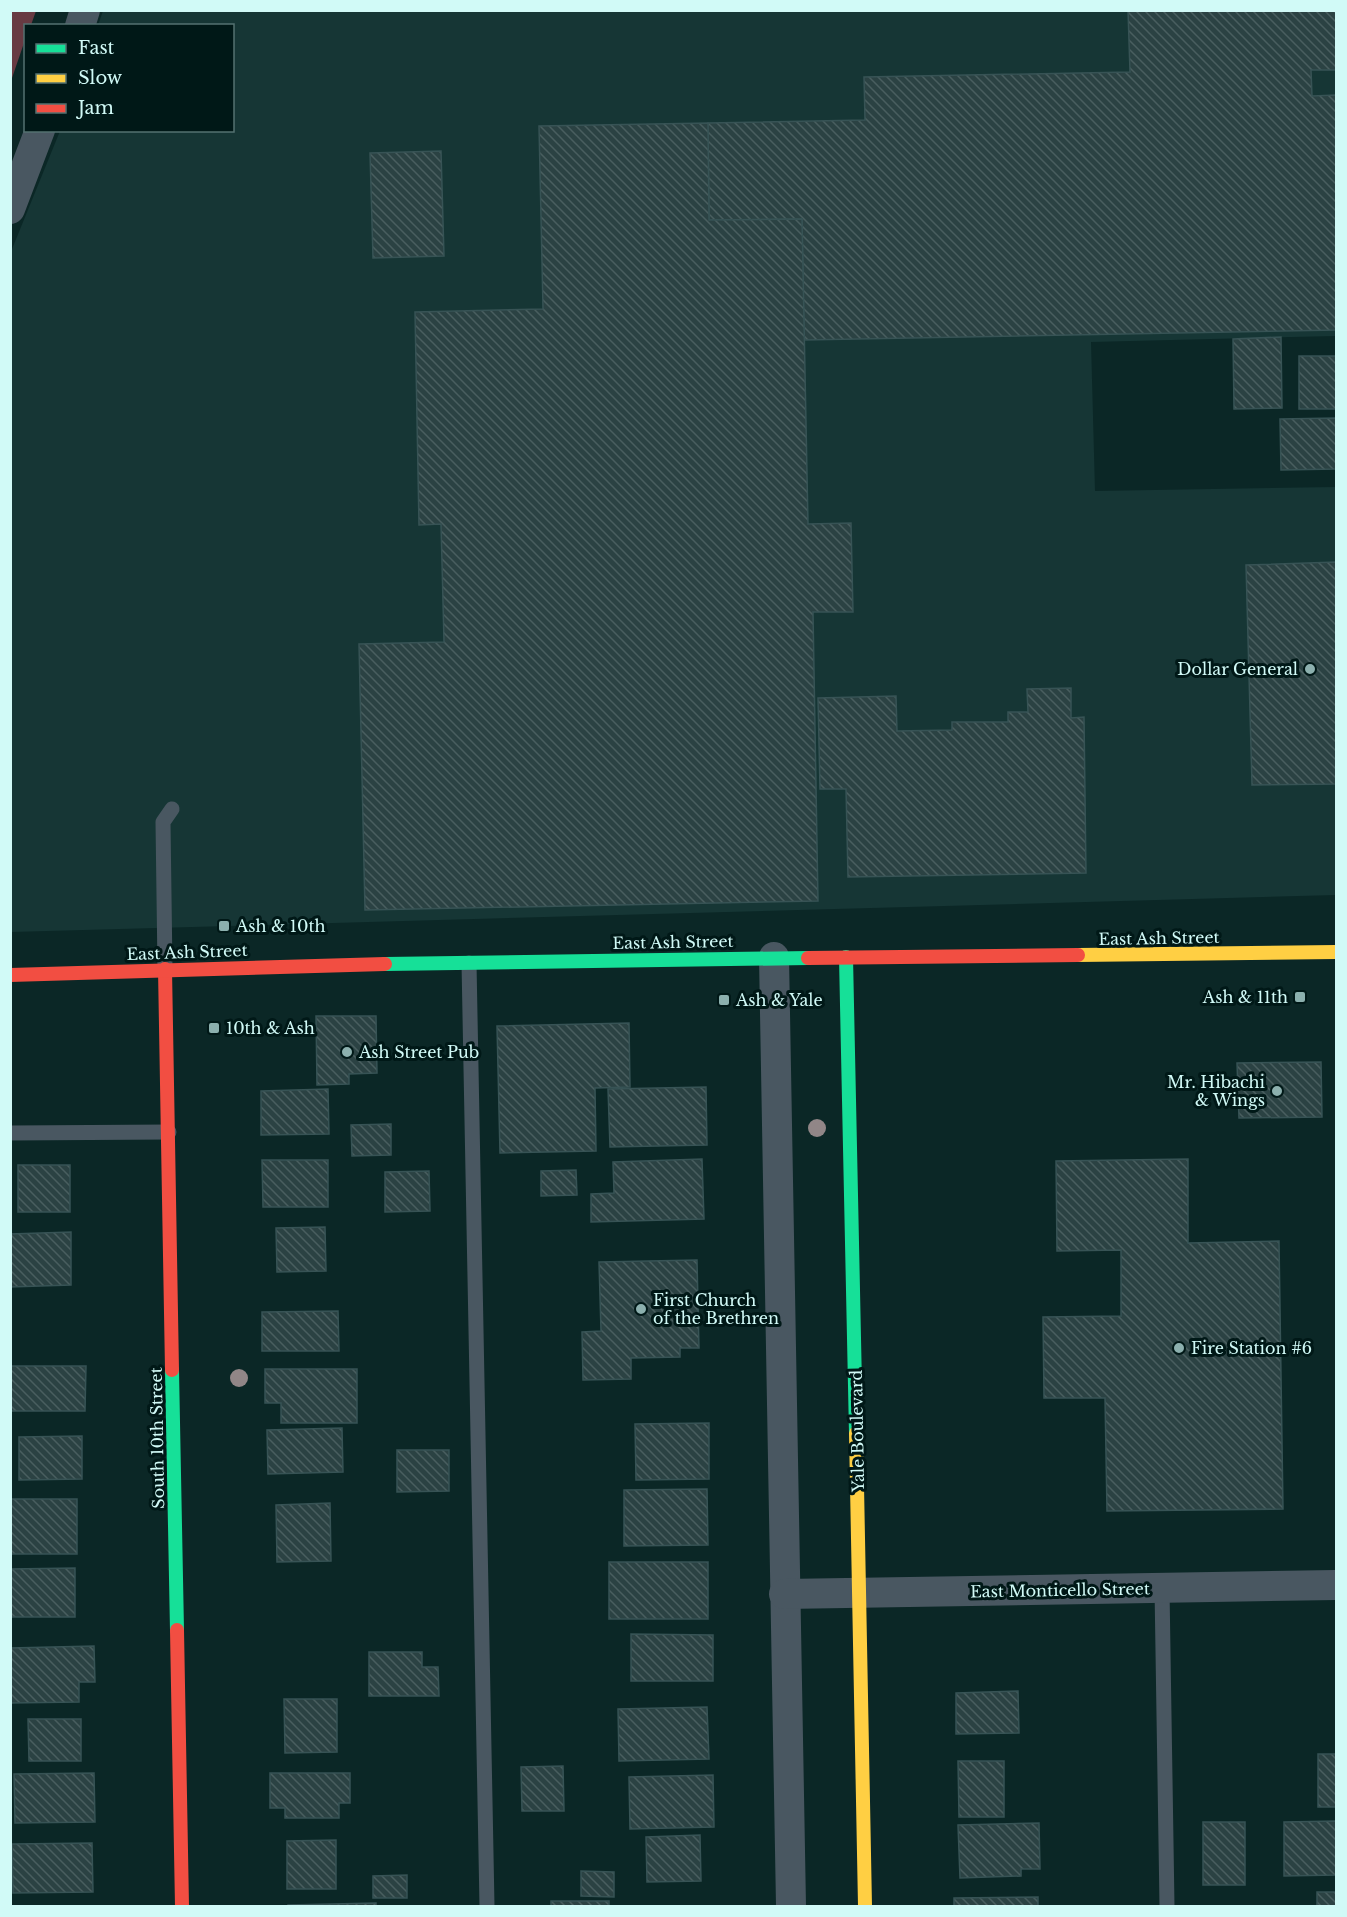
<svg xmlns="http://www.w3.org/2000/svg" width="1347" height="1917" font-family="'Libre Baskerville',serif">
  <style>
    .built { fill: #163635 }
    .grass { fill: #673a42 }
    .building { fill: url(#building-back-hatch); stroke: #375355; stroke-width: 1.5 }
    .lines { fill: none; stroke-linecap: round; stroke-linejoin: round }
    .lane { stroke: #495761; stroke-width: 15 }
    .street { stroke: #495761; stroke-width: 30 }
    .fast { stroke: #16e098; stroke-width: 14 }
    .slow { stroke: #ffcf43; stroke-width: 14 }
    .jam { stroke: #f24e42; stroke-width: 14 }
    .tree { fill: #918687 }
    .poi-dot { fill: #8cb0ae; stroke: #001817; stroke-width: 2 }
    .labels { text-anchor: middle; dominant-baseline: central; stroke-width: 6; stroke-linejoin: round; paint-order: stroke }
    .poi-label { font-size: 16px; fill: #d1faf7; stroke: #001817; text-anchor: start }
    .street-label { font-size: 16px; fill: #d1faf7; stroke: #001817 }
  </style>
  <defs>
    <pattern id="building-back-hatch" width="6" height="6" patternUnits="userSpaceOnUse" patternTransform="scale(1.5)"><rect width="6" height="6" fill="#2b4243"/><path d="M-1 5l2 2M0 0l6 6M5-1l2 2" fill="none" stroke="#495e5f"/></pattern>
  </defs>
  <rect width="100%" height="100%" fill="#0b2726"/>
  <polygon class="built" points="103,11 1336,11 1336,336 1091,342 1095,491 1336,487 1336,895 11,932 10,254 60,131 232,130 232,26 98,25"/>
  <polygon class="grass" points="11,10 36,11 31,25 26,26 25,40 11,81"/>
  <g class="building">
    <polygon points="1128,10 1336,10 1336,70 1311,70 1312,96 1336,95 1336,330 804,340 802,219 709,220 708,123 865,120 864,77 1130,72"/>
    <polygon points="708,123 709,220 802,219 808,524 851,523 853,612 813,612 818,901 365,910 359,644 444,642 441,524 419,525 415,312 543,309 539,126"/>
    <polygon points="441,151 444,256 373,258 370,153"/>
    <polygon points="1281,337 1282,408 1234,409 1233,339"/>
    <rect x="1299" y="356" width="37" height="53"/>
    <polygon points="1336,418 1336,469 1281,470 1280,419"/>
    <polygon points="1336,562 1336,784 1252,785 1246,565"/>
    <polygon points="1071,688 1071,718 1084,717 1086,873 848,877 846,789 820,789 818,698 896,696 897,731 952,730 952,722 1008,722 1008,712 1028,712 1027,689"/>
    <polygon points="316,1016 376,1016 377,1073 349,1074 349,1084 317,1085"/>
    <polygon points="629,1023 630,1087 595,1088 596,1151 500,1153 497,1026"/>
    <polygon points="1321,1062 1322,1117 1239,1118 1237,1063"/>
    <polygon points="706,1087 707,1145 610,1147 608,1089"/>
    <polygon points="328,1089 329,1134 261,1135 261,1091"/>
    <polygon points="391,1124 391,1155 352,1156 351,1125"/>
    <polygon points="702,1159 704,1219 591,1222 591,1194 614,1193 613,1162"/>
    <polygon points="1188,1159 1188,1243 1279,1241 1283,1509 1107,1511 1105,1398 1044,1398 1043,1317 1121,1316 1121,1250 1057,1251 1056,1161"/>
    <polygon points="262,1160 328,1160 328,1207 263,1207"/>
    <rect x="18" y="1165" width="52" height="47"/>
    <polygon points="576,1170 577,1195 541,1196 541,1171"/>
    <polygon points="429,1171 430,1211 385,1212 385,1172"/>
    <polygon points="325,1227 326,1271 277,1272 276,1228"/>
    <polygon points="71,1232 71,1285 10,1287 10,1234"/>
    <polygon points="697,1260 699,1348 680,1348 680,1357 631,1358 631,1379 583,1380 582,1332 601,1331 599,1262"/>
    <polygon points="338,1311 339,1351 262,1351 262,1312"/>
    <polygon points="10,1366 86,1366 85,1411 10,1411"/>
    <polygon points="265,1369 357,1369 357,1423 281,1423 281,1403 265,1403"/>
    <polygon points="709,1423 709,1479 636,1480 635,1424"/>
    <polygon points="342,1428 343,1472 268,1474 267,1430"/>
    <polygon points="82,1436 82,1479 19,1480 19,1437"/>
    <polygon points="397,1450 449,1450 449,1491 397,1492"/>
    <polygon points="707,1489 708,1545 624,1546 624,1490"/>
    <rect x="10" y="1499" width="67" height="55"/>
    <polygon points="330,1503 331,1561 277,1562 276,1505"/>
    <rect x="609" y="1562" width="99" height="57"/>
    <polygon points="75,1568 75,1617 10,1617 10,1569"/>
    <polygon points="631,1634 713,1635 713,1681 631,1681"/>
    <polygon points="94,1646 95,1682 79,1682 79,1702 10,1703 10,1648"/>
    <polygon points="369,1652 422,1652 422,1667 438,1667 439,1696 369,1696"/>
    <polygon points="1018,1691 1019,1733 956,1734 956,1693"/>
    <polygon points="284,1699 337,1699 337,1752 285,1753"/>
    <polygon points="707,1707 709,1759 619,1761 618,1709"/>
    <polygon points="28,1719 81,1719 81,1761 29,1761"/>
    <rect x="1318" y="1754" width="18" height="53"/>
    <polygon points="958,1761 1004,1761 1004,1817 959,1817"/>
    <polygon points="563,1766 564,1811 522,1811 521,1767"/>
    <polygon points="94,1773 95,1822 15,1823 14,1774"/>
    <polygon points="270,1773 350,1773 350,1803 339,1803 339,1818 285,1818 285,1808 270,1808"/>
    <polygon points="713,1775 714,1827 630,1829 629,1777"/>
    <polygon points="1336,1821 1336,1875 1284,1876 1284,1822"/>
    <rect x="1203" y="1822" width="42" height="63"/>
    <polygon points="1039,1823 1040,1869 1021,1869 1021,1876 960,1878 958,1825"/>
    <polygon points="700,1835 701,1881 647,1882 646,1837"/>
    <polygon points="336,1840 336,1889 287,1889 287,1841"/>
    <polygon points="92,1843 93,1892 13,1893 12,1844"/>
    <polygon points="581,1871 614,1872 614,1897 581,1896"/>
    <polygon points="407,1875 407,1898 373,1898 373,1876"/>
    <rect x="1317" y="1892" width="19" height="14"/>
    <polygon points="1038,1897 1038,1906 954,1906 954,1898"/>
    <rect x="551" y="1901" width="58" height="5"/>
    <polygon points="376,1903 376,1906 288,1906 288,1905"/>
  </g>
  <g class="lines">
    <g class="lane">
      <polyline points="469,963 487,1906"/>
      <polyline points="165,969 163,822 172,809"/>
      <polyline points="10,1133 169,1132"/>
      <polyline points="1162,1588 1167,1906"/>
    </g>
    <g class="street">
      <polyline points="80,26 85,10"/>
      <polyline points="10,209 40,130"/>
      <polyline points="774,957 791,1906"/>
      <polyline points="784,1594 1336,1585"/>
    </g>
    <g class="fast">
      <polyline points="846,957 856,1433"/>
      <polyline points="385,964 808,958"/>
      <polyline points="172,1370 177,1630"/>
    </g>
    <g class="slow">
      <polyline points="1078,955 1336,952"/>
      <polyline points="856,1433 865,1906"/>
    </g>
    <g class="jam">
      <polyline points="808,958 1078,955"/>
      <polyline points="165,969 172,1370"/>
      <polyline points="10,975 385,964"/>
      <polyline points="177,1630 182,1906"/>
    </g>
  </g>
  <g class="tree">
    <circle cx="817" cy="1128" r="9"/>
    <circle cx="239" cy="1378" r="9"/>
  </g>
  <g class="poi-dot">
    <circle cx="1310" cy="669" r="6"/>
    <rect x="218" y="920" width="12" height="12" rx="3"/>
    <rect x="1294" y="991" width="12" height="12" rx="3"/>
    <rect x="718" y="994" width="12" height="12" rx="3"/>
    <rect x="208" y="1022" width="12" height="12" rx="3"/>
    <circle cx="347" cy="1052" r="6"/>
    <circle cx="1277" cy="1091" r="6"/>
    <circle cx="641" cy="1309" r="6"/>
    <circle cx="1179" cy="1348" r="6"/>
  </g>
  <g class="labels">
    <g class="poi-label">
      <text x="1298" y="669" text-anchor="end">Dollar General</text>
      <text x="236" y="926">Ash &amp; 10th</text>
      <text x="1288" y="997" text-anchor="end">Ash &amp; 11th</text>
      <text x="736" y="1000">Ash &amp; Yale</text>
      <text x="226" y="1028">10th &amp; Ash</text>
      <text x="359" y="1052">Ash Street Pub</text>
      <text x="1265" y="1082" text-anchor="end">Mr. Hibachi<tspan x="1265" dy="18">&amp; Wings</tspan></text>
      <text x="653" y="1300">First Church<tspan x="653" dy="18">of the Brethren</tspan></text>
      <text x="1191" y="1348">Fire Station #6</text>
    </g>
    <g class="street-label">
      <text transform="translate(1159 938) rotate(-1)">East Ash Street</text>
      <text transform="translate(673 942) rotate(-1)">East Ash Street</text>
      <text transform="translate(187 952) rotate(-2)">East Ash Street</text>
      <text transform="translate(857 1431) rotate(-91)">Yale Boulevard</text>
      <text transform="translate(157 1438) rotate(-91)">South 10th Street</text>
      <text transform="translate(1060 1590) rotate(-1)">East Monticello Street</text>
    </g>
  </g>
  <rect width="1347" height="1917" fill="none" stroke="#d1faf7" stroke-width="24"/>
  <rect x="24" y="24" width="210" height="108" fill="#001817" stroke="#547271" stroke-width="1.5"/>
  <rect x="36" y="44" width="30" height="9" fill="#16e098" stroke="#547271" stroke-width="1.5"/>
  <text x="78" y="54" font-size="18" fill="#d1faf7">Fast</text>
  <rect x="36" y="74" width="30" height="9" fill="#ffcf43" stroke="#547271" stroke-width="1.5"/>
  <text x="78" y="84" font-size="18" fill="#d1faf7">Slow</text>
  <rect x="36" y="104" width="30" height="9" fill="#f24e42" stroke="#547271" stroke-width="1.5"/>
  <text x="78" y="114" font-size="18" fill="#d1faf7">Jam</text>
</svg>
